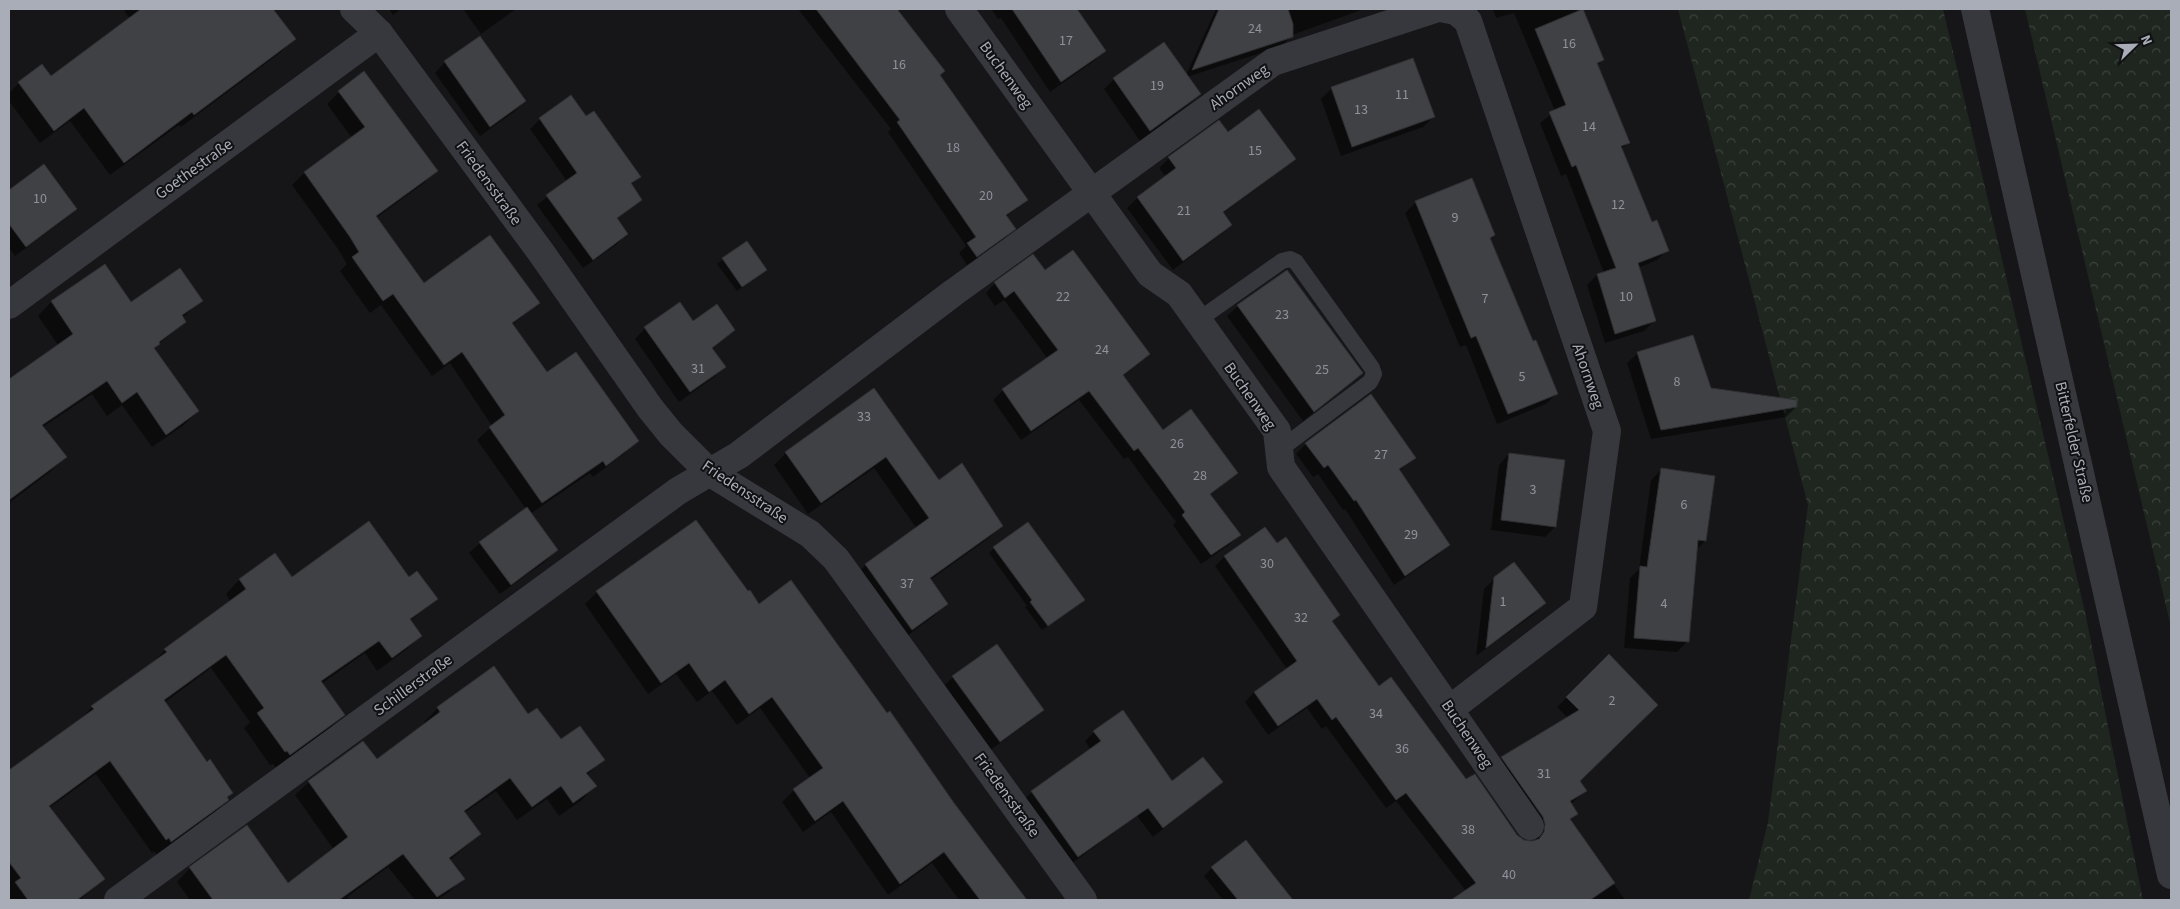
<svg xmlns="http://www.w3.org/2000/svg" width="2180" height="909" font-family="'Source Sans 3',sans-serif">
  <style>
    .forest { fill: url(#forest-crowns) }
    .shadow { fill: #0007 }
    .building { fill: #404145; stroke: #303034 }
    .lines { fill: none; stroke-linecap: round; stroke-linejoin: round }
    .service { stroke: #37383d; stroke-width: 16 }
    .minor { stroke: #37383d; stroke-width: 28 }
    .tertiary { stroke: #37383d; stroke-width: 28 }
    .labels { text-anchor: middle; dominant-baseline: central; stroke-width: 4; stroke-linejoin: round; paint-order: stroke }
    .number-label { font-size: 14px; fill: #8e929b }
    .street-label { font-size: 16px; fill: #a8adb8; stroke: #111113 }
  </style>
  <defs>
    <pattern id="forest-crowns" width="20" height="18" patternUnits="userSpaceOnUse" patternTransform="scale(1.25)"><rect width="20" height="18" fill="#1e261f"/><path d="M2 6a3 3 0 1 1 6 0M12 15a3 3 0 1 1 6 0" fill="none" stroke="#3c433d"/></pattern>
  </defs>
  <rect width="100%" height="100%" fill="#161618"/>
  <g class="forest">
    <polygon points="1678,9 1943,9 2085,612 2143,900 1749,900 1768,822 1808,505"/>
    <polygon points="2025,9 2171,9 2171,627"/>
  </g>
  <g class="shadow">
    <polygon points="123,9 272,9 294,39 281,52 181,127 179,125 110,175 70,121 40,143 9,101 9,93 19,83 50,78 130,19"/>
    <polygon points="389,9 401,9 393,15"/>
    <polygon points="463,9 516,9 481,34"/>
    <polygon points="798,9 896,9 943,71 939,75 1026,200 1006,217 1014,228 1005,238 967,265 959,253 966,246 888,132 891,129"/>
    <polygon points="991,9 1075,9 1104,51 1094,61 1050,92 1001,18 998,19"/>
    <polygon points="1216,9 1364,9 1292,35 1282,46 1187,77 1199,93 1189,104 1140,141 1104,89 1114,79 1186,75"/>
    <polygon points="1493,9 1581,9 1602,60 1596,66 1628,143 1621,149 1651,224 1668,250 1657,260 1638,268 1654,321 1644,331 1605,343 1587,285 1597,275 1604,273 1566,174 1561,176 1540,123 1555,111 1514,13 1496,18"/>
    <polygon points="1412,60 1433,117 1423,127 1341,156 1321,99 1331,89"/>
    <polygon points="445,62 525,101 514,112 480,136 435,73"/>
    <polygon points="339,92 436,171 424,183 376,218 424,285 538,303 512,325 547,374 637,441 625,453 593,477 590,473 530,514 556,550 546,561 500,594 469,553 480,543 526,509 477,440 492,426 450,363 432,376 381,305 370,313 340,271 347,264 338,249 292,185 304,173 352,138 327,104"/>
    <polygon points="586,118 639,176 630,185 641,199 616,219 627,234 617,244 583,268 537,205 567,181 530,129 540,119"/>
    <polygon points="1227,134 1294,158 1284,168 1222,214 1230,225 1220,235 1173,270 1127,208 1137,198 1166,177 1159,168 1169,158"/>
    <polygon points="44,166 76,209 65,219 15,256 9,248 9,192"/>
    <polygon points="1416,202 1494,235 1489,240 1532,343 1556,394 1546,404 1497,424 1466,345 1460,347 1405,213"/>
    <polygon points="747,242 766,270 737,291 717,264"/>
    <polygon points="104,265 131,303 201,301 182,318 185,322 153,349 198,411 184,425 152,447 122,405 107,416 92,394 43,427 65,457 51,471 9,503 9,380 58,345 38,316 51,302"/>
    <polygon points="1044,272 1149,354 1122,377 1162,431 1236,473 1210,495 1239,535 1229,545 1201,564 1173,525 1176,522 1152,490 1128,457 1124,459 1079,400 1021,440 993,400 1003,390 1048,359 1004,300 995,306 986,293 995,283"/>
    <polygon points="1287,272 1361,373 1303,421 1227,316 1238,306"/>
    <polygon points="679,304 693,323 734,330 712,349 724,367 714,377 679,402 635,339 645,328"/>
    <polygon points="1638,353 1710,389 1796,407 1786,417 1651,439 1627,363"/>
    <polygon points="874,390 939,482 1001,526 989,538 930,580 946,604 934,616 900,641 854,576 866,565 917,529 874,468 808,514 774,465 786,453"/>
    <polygon points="1306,444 1414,458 1399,471 1448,545 1438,555 1394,585 1345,509 1343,510 1318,474 1313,477 1296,454"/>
    <polygon points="1509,454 1555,527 1545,537 1491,530 1499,465"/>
    <polygon points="1661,470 1705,541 1696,550 1687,642 1677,652 1624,648 1630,578 1639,569 1651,480"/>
    <polygon points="1265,528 1276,545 1338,615 1331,622 1378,687 1523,841 1535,841 1536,834 1493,768 1502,758 1568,718 1557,707 1609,656 1579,781 1585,791 1571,804 1577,813 1570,821 1625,900 1576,900 1572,895 1565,900 1455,900 1466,891 1396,801 1386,808 1326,726 1322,729 1307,708 1268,735 1245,702 1254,692 1287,669 1215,566 1224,557"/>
    <polygon points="994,548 1083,600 1042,630 1025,607 1027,606 989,553"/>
    <polygon points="275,555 292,579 408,578 436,599 410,621 421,635 407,649 377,671 365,653 321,684 343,715 329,729 276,768 273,764 270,765 244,728 250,722 211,668 164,703 206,764 232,793 226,798 227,800 213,814 157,855 154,851 152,853 96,774 49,808 103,879 80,900 9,900 9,772 79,721 92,707 151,664 165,650 231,602 226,594 239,580"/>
    <polygon points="1495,578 1544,603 1534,614 1476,656 1484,589"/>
    <polygon points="597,592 748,593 953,804 1025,900 959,900 932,863 888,895 831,812 803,832 782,802 794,790 810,778 760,708 737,725 712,691 697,702 676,674 648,694 585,604"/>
    <polygon points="953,677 1043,710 1032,720 989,751 943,687"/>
    <polygon points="438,708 528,716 560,741 603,759 587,775 595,786 582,800 559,816 547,799 517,820 496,791 464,813 480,834 450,860 463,878 449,892 437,900 415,900 388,867 347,897 350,900 190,900 177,882 190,868 288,884 334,850 295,795 309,782 377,760 426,724 424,722"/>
    <polygon points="1094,732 1171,782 1221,782 1153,837 1137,816 1068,866 1022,801 1032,792 1091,750 1085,741"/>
    <polygon points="1212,868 1287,895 1281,900 1223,900 1204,876"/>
  </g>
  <g class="building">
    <polygon points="141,9 273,9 296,39 194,115 192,112 124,163 84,108 54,131 18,82 42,64 51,76"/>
    <polygon points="816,9 897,9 945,71 940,75 1028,200 1006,215 1016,229 977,257 967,243 976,237 897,122 900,120"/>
    <polygon points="1012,9 1077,9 1106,51 1061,82"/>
    <polygon points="1219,9 1288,9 1293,24 1293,37 1192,70"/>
    <polygon points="1583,9 1604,60 1597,63 1630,143 1621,146 1652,222 1657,220 1669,251 1638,263 1656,321 1615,334 1597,274 1616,268 1576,165 1572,167 1549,112 1566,105 1535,29"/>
    <polygon points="480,36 526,101 490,127 444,61"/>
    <polygon points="1164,42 1201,94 1150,131 1113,78"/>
    <polygon points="1413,58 1435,117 1352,147 1331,87"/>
    <polygon points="364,71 438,171 376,216 424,283 490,235 540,303 512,323 547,372 576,352 639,441 606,466 603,461 542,503 489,427 505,415 462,352 444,365 393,294 383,301 352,257 359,252 350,237 304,172 365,127 338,91"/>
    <polygon points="571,95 586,116 594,111 641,177 631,183 642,200 617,218 628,234 593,260 546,195 577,173 539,118"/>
    <polygon points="1259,109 1296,159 1223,212 1232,225 1183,261 1137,197 1176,168 1168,157 1219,120 1228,132"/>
    <polygon points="44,164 77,209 26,247 9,224 9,190"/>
    <polygon points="1472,178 1495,235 1490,238 1533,341 1536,340 1558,394 1508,414 1476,336 1471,338 1415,201"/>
    <polygon points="747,241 767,270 742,287 722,258"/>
    <polygon points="1073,250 1150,354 1123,375 1163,430 1191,409 1238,473 1210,494 1241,535 1211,555 1182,515 1185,512 1162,480 1138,448 1134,451 1089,391 1031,431 1002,389 1058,350 1014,291 1005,298 994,282 1033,254 1045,270"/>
    <polygon points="105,264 131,302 180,268 203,301 182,315 186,322 159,342 160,344 154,348 199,411 166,435 137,392 122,403 107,381 42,425 67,457 9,500 9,379 73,334 51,301"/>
    <polygon points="1287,270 1363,373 1314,412 1237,305"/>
    <polygon points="680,302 693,321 717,304 735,330 712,348 726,367 690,392 644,327"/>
    <polygon points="1693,335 1711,388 1797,400 1797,407 1661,430 1637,352"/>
    <polygon points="874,388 939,480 962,463 1003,526 930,578 948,604 912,630 865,564 929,518 886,457 821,503 785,452"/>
    <polygon points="1371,394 1416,458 1399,469 1450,545 1405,576 1356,500 1354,501 1328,465 1324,468 1305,443"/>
    <polygon points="1509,453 1565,460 1556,527 1501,520"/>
    <polygon points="1661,468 1715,476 1706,541 1698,540 1689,642 1634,638 1640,566 1647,567"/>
    <polygon points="527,507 558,550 511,585 479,542"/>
    <polygon points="696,520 748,591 750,590 759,604 791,580 887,713 890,711 954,803 1027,900 980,900 944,852 900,884 843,801 815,821 793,789 823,768 772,697 749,714 725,680 709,692 689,663 661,683 596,591"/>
    <polygon points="369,521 409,577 417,571 438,599 410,619 422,636 392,658 379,641 321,681 345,715 290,755 287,751 285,752 257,713 264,708 226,655 164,700 207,762 210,759 233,793 227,797 229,800 171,842 169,838 166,840 110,761 49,806 105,879 77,900 28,900 15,882 21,878 9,862 9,770 94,709 91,706 167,652 164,649 246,589 239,579 275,553 292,577"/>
    <polygon points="1028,522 1085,600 1048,626 1030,602 1032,600 993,547"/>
    <polygon points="1265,527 1277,543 1286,537 1340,615 1332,621 1379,686 1391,677 1466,779 1475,774 1517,835 1524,840 1532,841 1539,839 1544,832 1545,824 1543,817 1501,757 1579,710 1566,697 1609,654 1658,705 1580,781 1587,791 1570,801 1578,814 1570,819 1615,883 1590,900 1451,900 1476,883 1406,793 1396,800 1336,717 1332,720 1317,699 1278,726 1254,692 1297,661 1224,556"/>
    <polygon points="1514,562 1546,603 1486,648 1494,577"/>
    <polygon points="997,644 1044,710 1000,742 952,676"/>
    <polygon points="494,666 528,714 537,708 561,739 580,726 605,760 586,773 597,786 573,803 561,786 532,807 510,778 464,811 481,834 449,858 465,879 437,897 403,854 339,900 213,900 189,867 247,825 288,883 348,837 308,781 363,741 377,759 440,712 437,707"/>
    <polygon points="1123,710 1172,781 1203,757 1223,782 1163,828 1148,808 1078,857 1031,791 1101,741 1093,731"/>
    <polygon points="1246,840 1259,857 1293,900 1238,900 1211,867"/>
  </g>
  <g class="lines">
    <polyline class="service" points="1197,321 1282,261 1290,259 1296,262 1372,368 1374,374 1370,382 1279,450"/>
    <g class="minor">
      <polyline points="354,9 379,33 540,251 650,408 671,434 709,472 810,534 836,559 1083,900"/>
      <polyline points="959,9 1150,274 1179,294 1277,431 1281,467 1530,826"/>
      <polyline points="1445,9 1456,11 1468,21 1607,431 1583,607 1450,709"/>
      <polyline points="9,305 379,33"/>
      <polyline points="118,900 678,491 739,455 953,293 1273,62 1435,9"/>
    </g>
    <polyline class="tertiary" points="1975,9 2171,875"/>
  </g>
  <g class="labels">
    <g class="number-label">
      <text x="1255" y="29">24</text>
      <text x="1066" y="41">17</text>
      <text x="1569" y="44">16</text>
      <text x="899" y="65">16</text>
      <text x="1157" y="86">19</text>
      <text x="1402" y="95">11</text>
      <text x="1361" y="110">13</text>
      <text x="1589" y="127">14</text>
      <text x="953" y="148">18</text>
      <text x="1255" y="151">15</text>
      <text x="986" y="196">20</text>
      <text x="40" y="199">10</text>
      <text x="1618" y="205">12</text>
      <text x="1184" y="211">21</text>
      <text x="1455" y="218">9</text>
      <text x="1063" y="297">22</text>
      <text x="1626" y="297">10</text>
      <text x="1485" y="299">7</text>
      <text x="1282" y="315">23</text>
      <text x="1102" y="350">24</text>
      <text x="698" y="369">31</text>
      <text x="1322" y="370">25</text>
      <text x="1522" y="377">5</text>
      <text x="1677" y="382">8</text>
      <text x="864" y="417">33</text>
      <text x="1177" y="444">26</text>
      <text x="1381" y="455">27</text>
      <text x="1200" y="476">28</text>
      <text x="1533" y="490">3</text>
      <text x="1684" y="505">6</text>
      <text x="1411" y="535">29</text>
      <text x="1267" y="564">30</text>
      <text x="907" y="584">37</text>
      <text x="1503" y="602">1</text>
      <text x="1664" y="604">4</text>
      <text x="1301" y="618">32</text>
      <text x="1612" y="701">2</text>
      <text x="1376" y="714">34</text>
      <text x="1402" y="749">36</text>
      <text x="1544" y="774">31</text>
      <text x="1468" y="830">38</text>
      <text x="1509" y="875">40</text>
    </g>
    <g class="street-label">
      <text transform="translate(1006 75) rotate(54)">Buchenweg</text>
      <text transform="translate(1239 87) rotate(-35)">Ahornweg</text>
      <text transform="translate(194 169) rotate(-36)">Goethestraße</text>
      <text transform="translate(489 183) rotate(54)">Friedensstraße</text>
      <text transform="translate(1588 376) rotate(71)">Ahornweg</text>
      <text transform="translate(1250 396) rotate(55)">Buchenweg</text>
      <text transform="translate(2074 442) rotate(77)">Bitterfelder Straße</text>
      <text transform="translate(745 492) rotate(34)">Friedensstraße</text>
      <text transform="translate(413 685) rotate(-36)">Schillerstraße</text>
      <text transform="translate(1467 734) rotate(56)">Buchenweg</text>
      <text transform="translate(1007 795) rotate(54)">Friedensstraße</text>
    </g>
  </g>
  <rect width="2180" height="909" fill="none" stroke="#a8adb8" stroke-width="20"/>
  <g transform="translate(2135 45) rotate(67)" stroke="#111113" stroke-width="4" paint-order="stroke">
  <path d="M0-4L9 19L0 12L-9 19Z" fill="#a8adb8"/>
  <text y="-8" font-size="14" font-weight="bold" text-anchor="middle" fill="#a8adb8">N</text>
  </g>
</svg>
